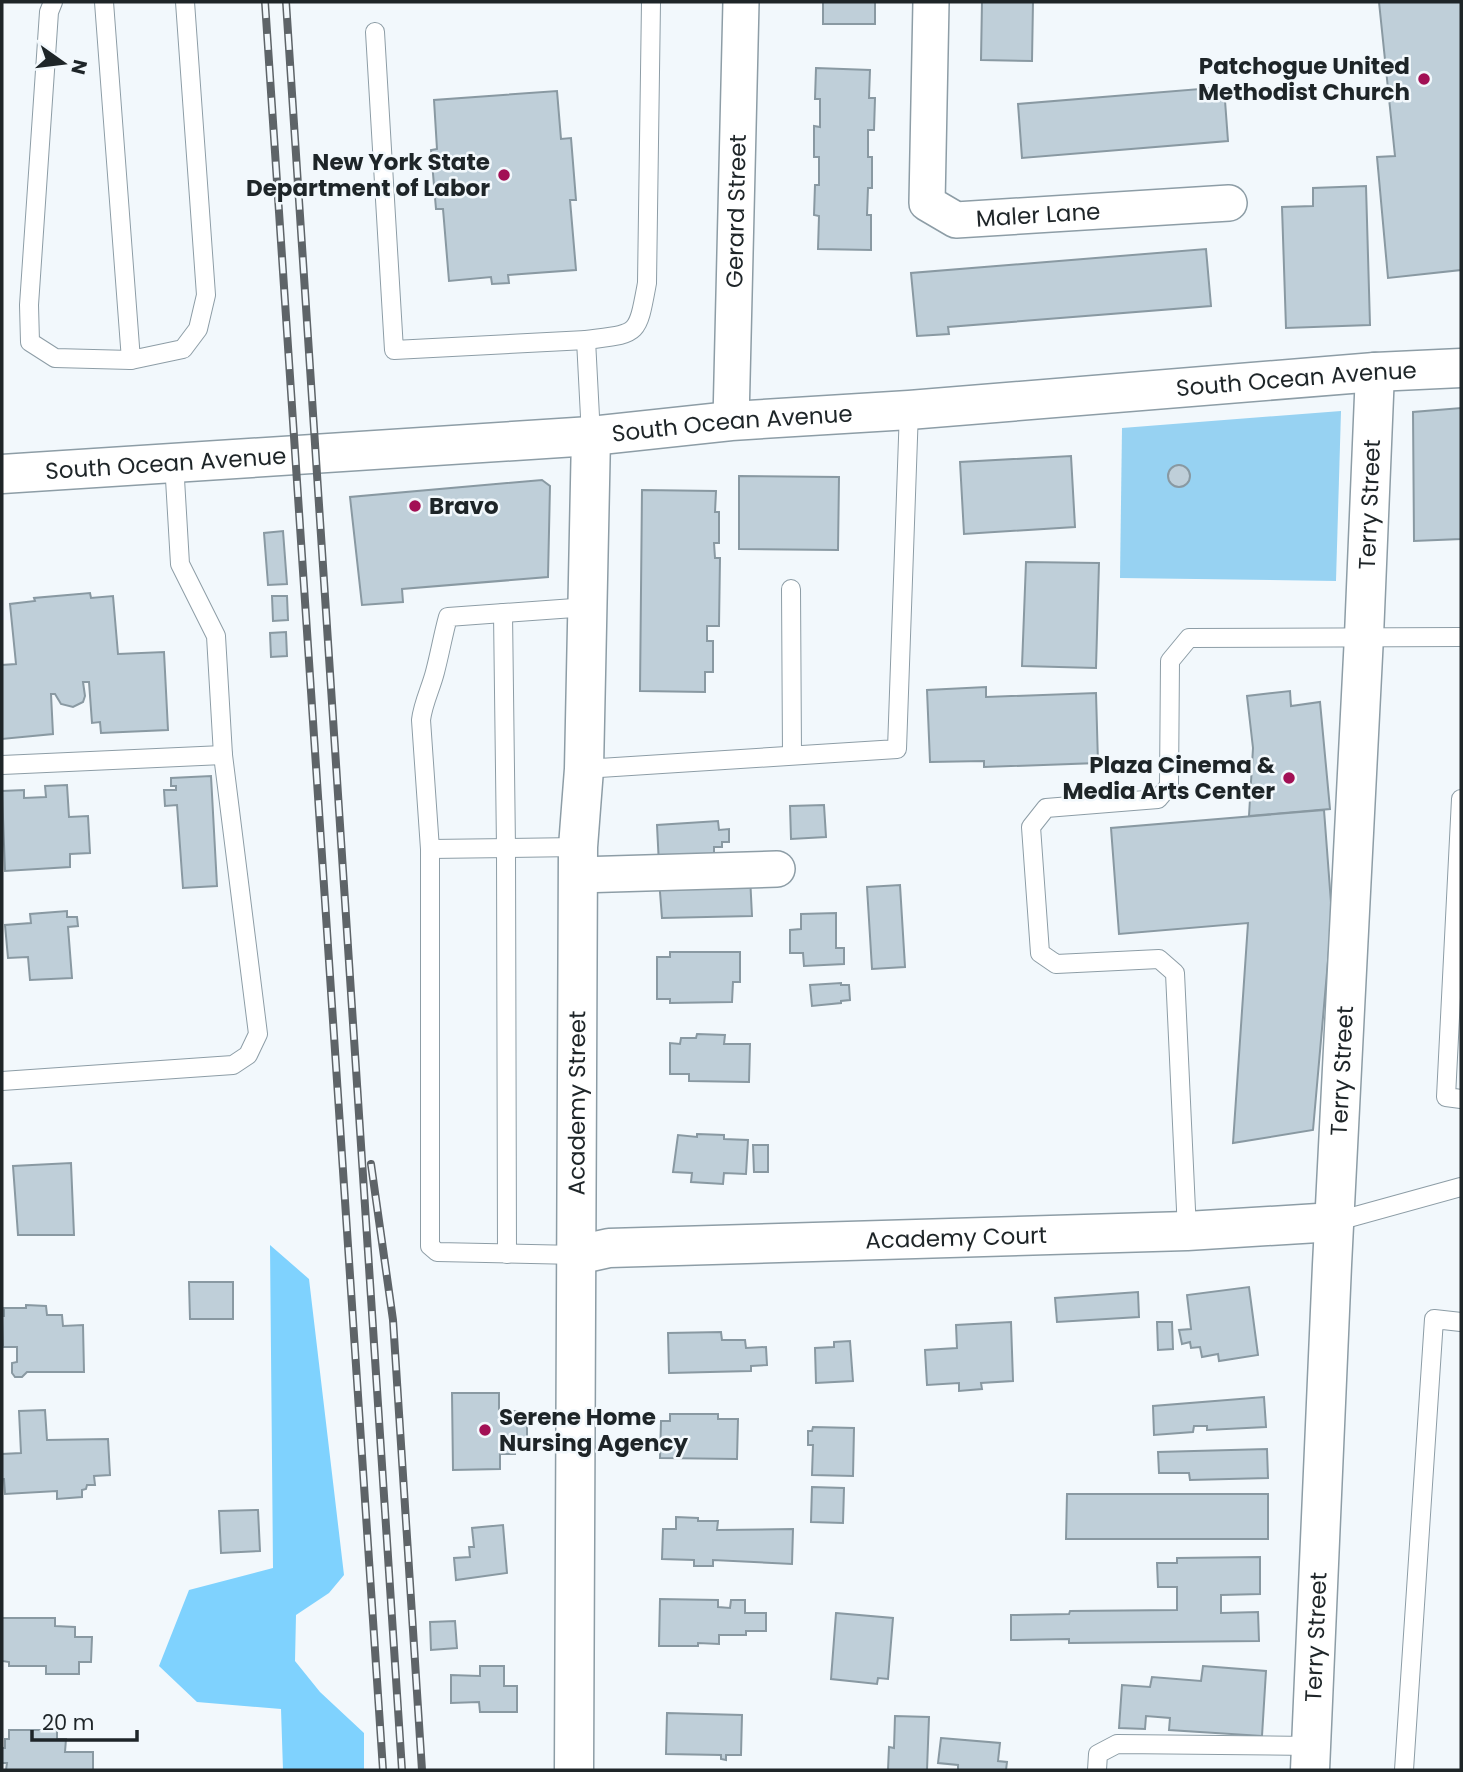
<svg xmlns="http://www.w3.org/2000/svg" width="1463" height="1772" font-family="Poppins,sans-serif">
  <style>
    .green { fill: #97d2f2 }
    .forest { fill: #7fd2fe }
    .building { fill: #bfcfd9; stroke: #8999a2; stroke-width: 2 }
    .lines { fill: none; stroke-linecap: round; stroke-linejoin: round }
    .lane-casing { stroke: #8d9da6; stroke-width: 20 }
    .street-casing { stroke: #8d9da6; stroke-width: 38 }
    .secondary-casing { stroke: #8d9da6; stroke-width: 41 }
    .lane { stroke: #fff; stroke-width: 18 }
    .street { stroke: #fff; stroke-width: 35 }
    .secondary { stroke: #fff; stroke-width: 38 }
    .rail-casing { stroke: #5e6468; stroke-width: 8 }
    .rail { stroke: #f2f8fc; stroke-width: 5; stroke-dasharray: 16; stroke-linecap: butt }
    .poi-dot { fill: #a21055; stroke: #f2f8fc; stroke-width: 2.5 }
    .labels { text-anchor: middle; dominant-baseline: central; stroke-width: 5; stroke-linejoin: round; paint-order: stroke }
    .poi-label { font-size: 23px; font-weight: bold; fill: #1e2528; stroke: #f2f8fc; text-anchor: end }
    .street-label { font-size: 23px; fill: #1e2528; stroke: #f2f8fc }
  </style>
  <rect width="100%" height="100%" fill="#f2f8fc"/>
  <polygon class="green" points="1341,411 1336,581 1120,578 1122,428"/>
  <polygon class="forest" points="270,1245 309,1279 344,1575 329,1593 296,1615 295,1661 320,1692 364,1733 364,1770 283,1770 281,1709 197,1702 159,1666 189,1590 273,1568"/>
  <g class="building">
    <rect x="823" y="2" width="52" height="22"/>
    <polygon points="982,2 1033,2 1032,61 981,60"/>
    <polygon points="1379,2 1461,2 1461,270 1388,278 1377,157 1395,156"/>
    <polygon points="816,68 870,70 869,98 875,98 874,130 868,130 868,157 872,157 872,188 868,188 867,215 871,215 871,250 818,249 819,216 814,215 815,185 819,185 819,157 814,157 814,126 820,127 820,99 815,99"/>
    <polygon points="1224,87 1228,141 1022,158 1018,104"/>
    <polygon points="557,91 561,139 571,138 576,200 570,200 576,270 508,275 509,283 492,284 491,277 449,281 443,209 436,209 431,150 437,149 434,100"/>
    <polygon points="1366,186 1370,325 1286,328 1282,207 1313,206 1313,188"/>
    <polygon points="1206,249 1211,306 948,327 949,334 917,336 911,273"/>
    <polygon points="1461,408 1461,539 1414,541 1413,412"/>
    <polygon points="1071,456 1075,527 964,534 960,462"/>
    <circle cx="1179" cy="476" r="11"/>
    <polygon points="739,476 839,477 838,550 739,549"/>
    <polygon points="542,480 550,486 548,577 402,589 403,602 362,605 350,497"/>
    <polygon points="642,490 716,491 715,512 719,512 719,543 714,543 715,558 720,558 719,626 707,626 707,641 713,641 713,672 705,672 705,692 640,691"/>
    <polygon points="283,531 287,584 268,585 264,533"/>
    <polygon points="1026,562 1099,563 1096,668 1022,666"/>
    <polygon points="90,593 91,598 113,596 118,654 164,652 168,730 101,733 100,722 92,723 89,682 83,682 85,696 83,702 73,707 61,704 55,694 51,694 53,734 2,739 2,665 16,664 10,604 35,601 34,598"/>
    <polygon points="272,596 287,596 288,620 273,621"/>
    <polygon points="286,632 287,656 271,657 270,633"/>
    <polygon points="986,687 986,697 1096,693 1098,763 984,767 984,761 930,762 927,690"/>
    <polygon points="1290,691 1291,706 1320,702 1330,809 1249,816 1253,748 1247,696"/>
    <polygon points="211,776 217,886 183,888 177,805 165,806 164,790 176,790 176,786 171,786 171,778"/>
    <polygon points="67,785 69,817 88,816 90,853 70,854 70,867 5,871 2,791 24,790 24,798 46,797 45,786"/>
    <polygon points="824,805 826,837 791,839 790,806"/>
    <polygon points="1324,810 1332,916 1313,1130 1233,1143 1248,923 1119,934 1111,828"/>
    <polygon points="718,821 719,830 729,829 729,842 722,842 722,847 714,847 714,862 659,865 657,825"/>
    <polygon points="750,876 752,916 662,918 659,879"/>
    <polygon points="900,885 905,967 872,969 867,887"/>
    <polygon points="67,911 67,917 77,917 78,926 68,927 72,978 30,980 28,957 8,958 5,925 31,923 30,914"/>
    <polygon points="836,913 836,948 844,948 844,964 804,966 803,953 790,953 790,930 801,929 801,914"/>
    <polygon points="670,952 740,952 740,982 733,982 732,1002 670,1003 670,999 657,999 657,957 670,957"/>
    <polygon points="841,983 841,985 849,985 850,1000 841,1001 841,1003 812,1006 810,985"/>
    <polygon points="697,1034 725,1035 724,1044 750,1044 749,1082 689,1081 689,1074 670,1074 670,1043 680,1044 681,1038 696,1038"/>
    <polygon points="697,1134 724,1135 724,1139 748,1140 746,1174 724,1173 723,1184 691,1182 692,1173 673,1172 678,1135 697,1137"/>
    <polygon points="753,1145 768,1145 768,1172 754,1172"/>
    <polygon points="71,1163 74,1235 18,1235 13,1166"/>
    <polygon points="189,1282 233,1282 233,1319 190,1319"/>
    <polygon points="1249,1287 1258,1355 1219,1361 1218,1354 1202,1357 1200,1347 1191,1348 1190,1342 1182,1344 1179,1330 1191,1329 1187,1295"/>
    <polygon points="1138,1292 1139,1317 1057,1322 1055,1298"/>
    <polygon points="26,1305 46,1306 47,1315 62,1315 63,1326 83,1325 84,1372 27,1372 22,1377 15,1377 12,1373 12,1363 17,1362 17,1347 3,1347 2,1316 4,1316 4,1308 26,1308"/>
    <polygon points="1011,1322 1013,1381 981,1383 982,1389 959,1391 959,1383 927,1385 925,1350 957,1348 956,1325"/>
    <polygon points="1157,1322 1172,1322 1173,1349 1158,1350"/>
    <polygon points="721,1332 722,1340 745,1340 746,1348 766,1347 767,1365 751,1366 751,1371 669,1373 668,1333"/>
    <polygon points="850,1341 853,1381 816,1383 815,1348 834,1347 834,1342"/>
    <polygon points="452,1393 499,1393 499,1412 516,1411 516,1417 527,1417 527,1447 515,1448 515,1454 500,1454 500,1469 453,1470"/>
    <polygon points="1264,1397 1266,1427 1207,1430 1207,1426 1194,1426 1193,1432 1154,1435 1153,1406"/>
    <polygon points="45,1410 47,1440 108,1439 110,1475 94,1476 95,1485 87,1485 86,1489 82,1490 82,1497 57,1499 57,1491 5,1494 4,1479 2,1479 2,1454 21,1453 19,1411"/>
    <polygon points="670,1414 718,1414 718,1419 738,1419 737,1459 660,1458 661,1421 670,1421"/>
    <polygon points="813,1427 854,1428 853,1476 812,1475 813,1445 808,1445 808,1431 812,1431"/>
    <polygon points="1267,1449 1268,1478 1190,1480 1189,1473 1159,1473 1158,1452"/>
    <polygon points="812,1487 844,1488 843,1523 811,1522"/>
    <polygon points="1067,1494 1268,1494 1268,1539 1066,1539"/>
    <polygon points="258,1510 260,1551 221,1553 219,1511"/>
    <polygon points="676,1517 698,1518 698,1521 718,1521 717,1530 793,1529 792,1564 713,1560 713,1566 694,1566 694,1560 662,1559 663,1529 676,1529"/>
    <polygon points="503,1525 507,1573 456,1580 454,1558 470,1557 469,1547 474,1547 472,1528"/>
    <polygon points="1260,1557 1260,1594 1221,1595 1221,1613 1258,1612 1259,1641 1069,1643 1069,1639 1011,1640 1011,1615 1069,1614 1070,1611 1177,1610 1177,1587 1158,1587 1157,1563 1177,1563 1177,1558"/>
    <polygon points="660,1599 718,1600 718,1607 730,1608 731,1600 745,1600 745,1613 766,1613 766,1631 746,1631 746,1635 719,1635 719,1644 698,1643 698,1646 659,1646"/>
    <polygon points="836,1613 893,1618 888,1679 878,1678 877,1684 831,1679"/>
    <polygon points="2,1618 55,1618 55,1626 75,1627 75,1637 92,1637 91,1662 79,1662 79,1674 46,1674 46,1666 9,1666 9,1662 2,1661"/>
    <polygon points="455,1621 457,1648 431,1650 430,1622"/>
    <polygon points="480,1666 504,1666 504,1686 517,1686 517,1712 480,1712 479,1702 451,1703 451,1675 480,1676"/>
    <polygon points="1203,1666 1266,1671 1262,1736 1169,1730 1170,1718 1146,1716 1145,1729 1119,1728 1122,1685 1150,1687 1152,1677 1201,1681"/>
    <polygon points="667,1713 742,1715 741,1755 726,1755 726,1760 721,1759 721,1755 666,1754"/>
    <polygon points="895,1716 929,1717 927,1770 888,1770 889,1747 894,1748"/>
    <polygon points="9,1730 57,1730 57,1739 66,1739 65,1752 93,1752 93,1770 6,1770 7,1763 2,1763 2,1748 5,1748 5,1739 9,1739"/>
    <polygon points="941,1738 1000,1743 998,1761 1007,1762 1006,1770 958,1770 958,1765 938,1763"/>
  </g>
  <g class="lines">
    <defs>
      <g id="lane">
        <polyline points="53,2 49,12 29,305 30,342 55,358 131,360"/>
        <polyline points="104,2 131,360 183,349 198,329 206,295 185,2"/>
        <polyline points="375,32 394,350 586,340"/>
        <path d="M591 436 586 340C639 333 637 337 647 283L651 2"/>
        <polyline points="791,589 792,755"/>
        <polyline points="503,613 506,848 507,1254"/>
        <polyline points="2,765 223,755"/>
        <polyline points="584,769 897,749 909,410"/>
        <polyline points="1461,799 1446,1097 1461,1099"/>
        <polyline points="430,849 578,847"/>
        <polyline points="2,1081 233,1065 248,1055 258,1034 223,755 216,636 180,564 174,462"/>
        <polyline points="1334,1222 1461,1187"/>
        <polyline points="1187,1231 1175,973 1159,959 1056,964 1040,953 1031,827 1046,808 1158,799 1169,786 1170,661 1189,638 1461,637"/>
        <path d="M577 1255 437 1252 430 1246V849L421 720C423 703 431 688 435 672 440 653 443 635 448 617L588 607"/>
        <polyline points="1097,1770 1098,1754 1117,1744 1311,1746"/>
        <polyline points="1404,1770 1434,1319 1461,1322"/>
      </g>
      <g id="street">
        <path id="s1" d="M931 2 927 203 956 220 1229 203"/>
        <path id="s2" d="M731 421 741 2"/>
        <polyline points="578,875 777,869"/>
      </g>
      <g id="secondary">
        <path id="s3" d="M2 474 591 436 731 421 909 410 1375 372 1461 368"/>
        <path id="s4" d="M577 1255 609 1248 1187 1231 1334 1222"/>
        <path id="s5" d="M574 1770 578 847 584 769 591 436"/>
        <path id="s6" d="M1310 1770 1332 1265 1364 636 1375 372"/>
      </g>
    </defs>
    <use href="#lane" class="lane-casing"/>
    <use href="#street" class="street-casing"/>
    <use href="#secondary" class="secondary-casing"/>
    <use href="#lane" class="lane"/>
    <use href="#street" class="street"/>
    <use href="#secondary" class="secondary"/>
    <defs>
      <g id="rail">
        <polyline points="265,2 383,1770"/>
        <polyline points="286,2 402,1770"/>
        <polyline points="371,1164 393,1320 422,1770"/>
      </g>
    </defs>
    <use href="#rail" class="rail-casing"/>
    <use href="#rail" class="rail"/>
  </g>
  <g class="poi-dot">
    <circle cx="1424" cy="79" r="7"/>
    <circle cx="504" cy="175" r="7"/>
    <circle cx="415" cy="506" r="7"/>
    <circle cx="1289" cy="778" r="7"/>
    <circle cx="485" cy="1430" r="7"/>
  </g>
  <g class="labels">
    <g class="poi-label">
      <text x="1410" y="66">Patchogue United<tspan x="1410" dy="26">Methodist Church</tspan></text>
      <text x="490" y="162">New York State<tspan x="490" dy="26">Department of Labor</tspan></text>
      <text x="429" y="506" text-anchor="start">Bravo</text>
      <text x="1275" y="765">Plaza Cinema &amp;<tspan x="1275" dy="26">Media Arts Center</tspan></text>
      <text x="499" y="1417" text-anchor="start">Serene Home<tspan x="499" dy="26">Nursing Agency</tspan></text>
    </g>
    <g class="street-label">
      <text stroke="none"><textPath href="#s2" startOffset="210">Gerard Street</textPath></text>
      <text stroke="none"><textPath href="#s1" startOffset="317">Maler Lane</textPath></text>
      <text stroke="none"><textPath href="#s3" startOffset="1298">South Ocean Avenue</textPath></text>
      <text stroke="none"><textPath href="#s3" startOffset="732">South Ocean Avenue</textPath></text>
      <text stroke="none"><textPath href="#s3" startOffset="164">South Ocean Avenue</textPath></text>
      <text stroke="none"><textPath href="#s6" startOffset="1267">Terry Street</textPath></text>
      <text stroke="none"><textPath href="#s6" startOffset="700">Terry Street</textPath></text>
      <text stroke="none"><textPath href="#s5" startOffset="667">Academy Street</textPath></text>
      <text stroke="none"><textPath href="#s4" startOffset="380">Academy Court</textPath></text>
      <text stroke="none"><textPath href="#s6" startOffset="133">Terry Street</textPath></text>
    </g>
  </g>
  <rect width="1463" height="1772" fill="none" stroke="#1e2528" stroke-width="7"/>
  <g transform="translate(63 63) rotate(104)" stroke="#f2f8fc" stroke-width="5" paint-order="stroke">
  <path d="M0-5L12 26L0 18L-12 26Z" fill="#1e2528"/>
  <text y="-10" font-size="19" font-weight="bold" text-anchor="middle" fill="#1e2528">N</text>
  </g>
  <path d="M32 1730v10h105v-10" fill="none" stroke="#1e2528" stroke-width="3.5"/>
  <text x="42" y="1730" font-size="21" fill="#1e2528" stroke="#f2f8fc" stroke-width="5" paint-order="stroke">20 m</text>
</svg>
